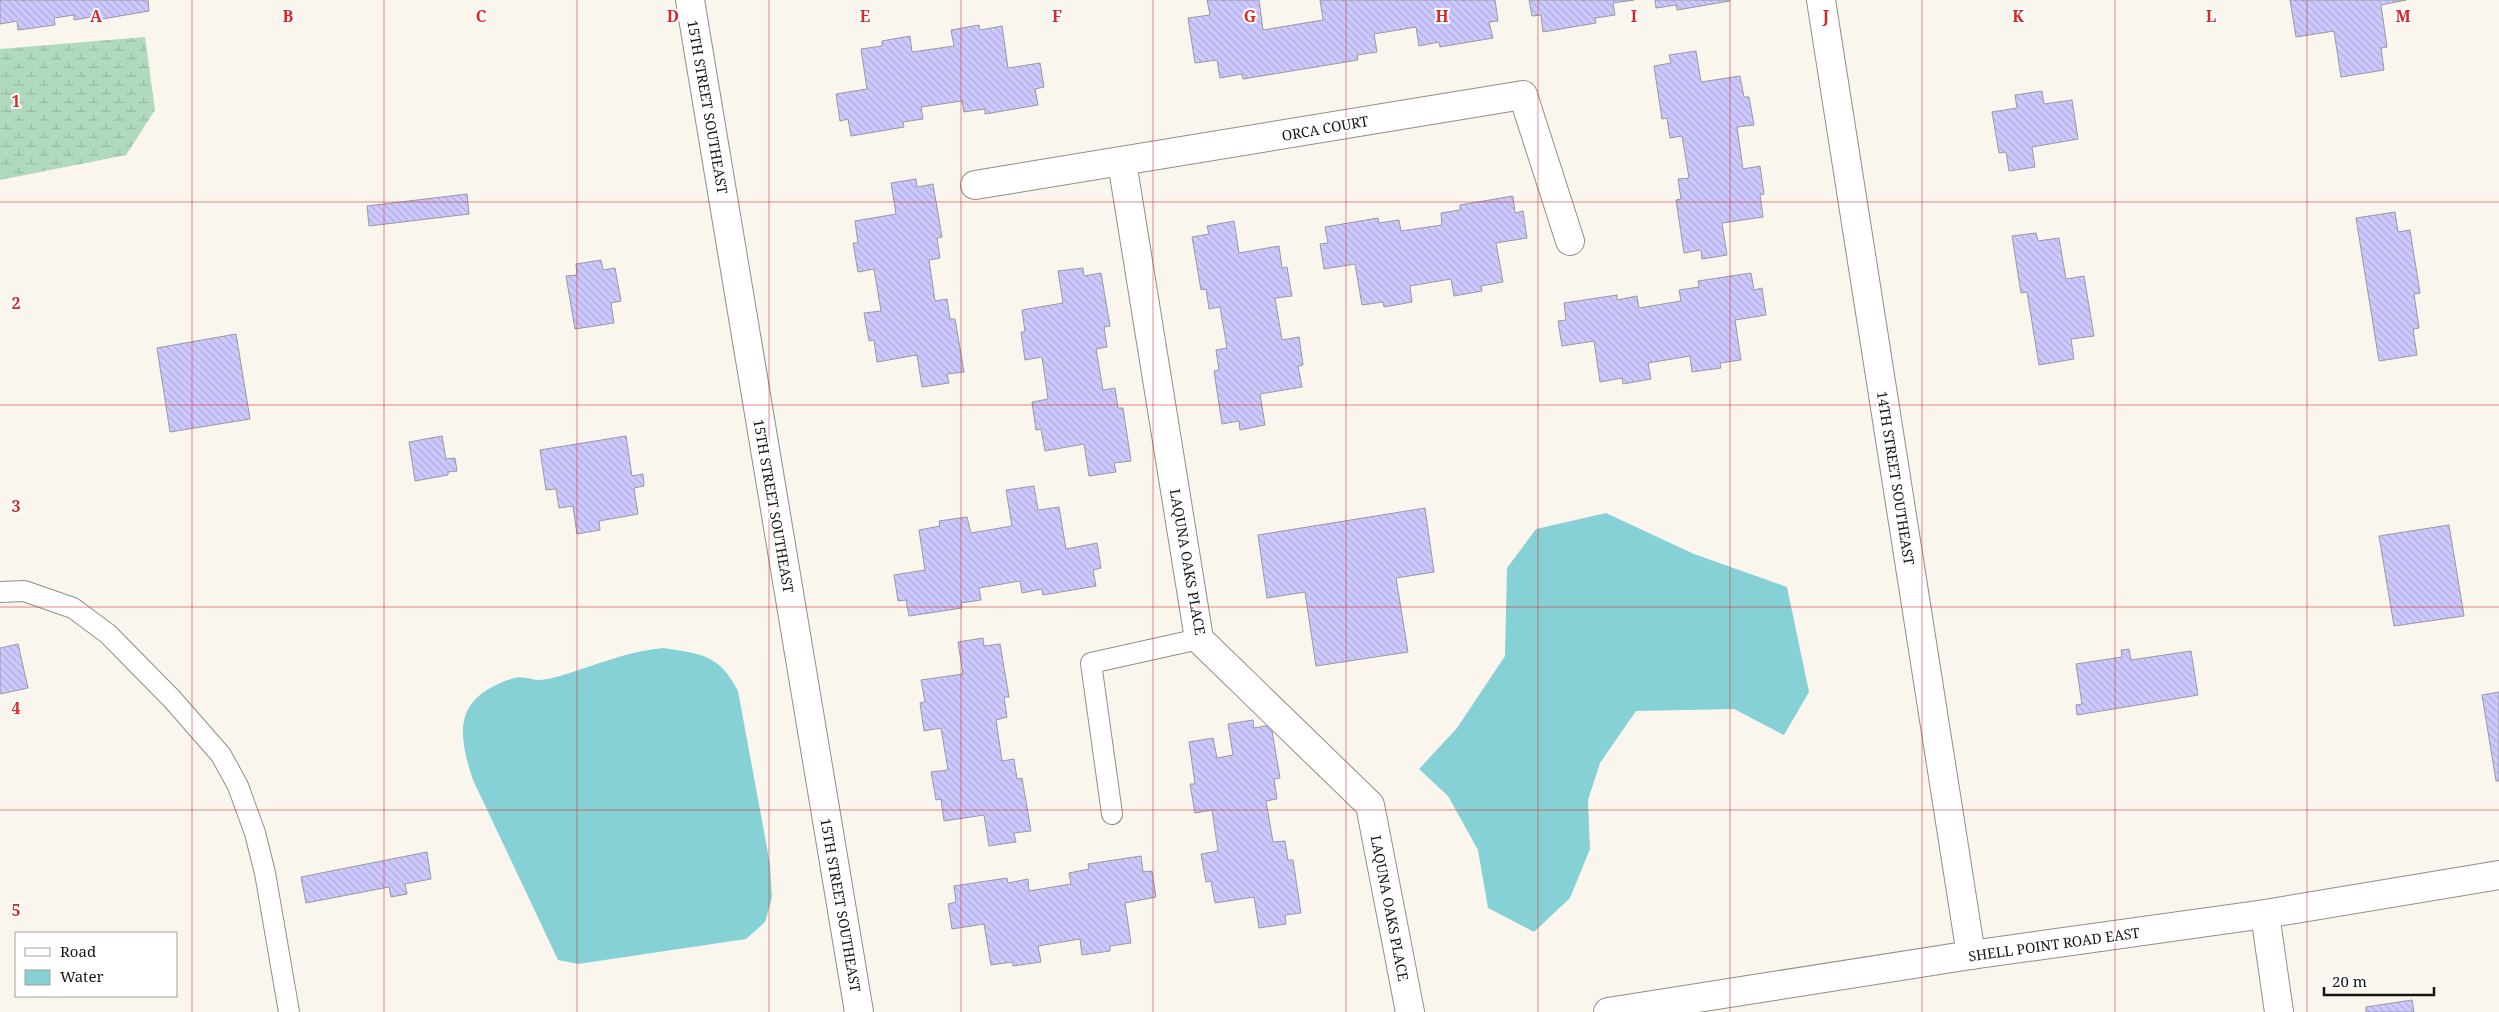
<svg xmlns="http://www.w3.org/2000/svg" width="2499" height="1012" font-family="'Noto Serif',serif">
  <style>
    .wetland { fill: url(#wetland-marsh) }
    .water { fill: #86d1d5 }
    .building { fill: url(#building-back-hatch); stroke: #9999a0 }
    .lines { fill: none; stroke-linecap: round; stroke-linejoin: round }
    .lane-casing { stroke: #928e87; stroke-width: 22 }
    .street-casing { stroke: #928e87; stroke-width: 30 }
    .secondary-casing { stroke: #928e87; stroke-width: 30 }
    .lane { stroke: #fff; stroke-width: 20 }
    .street { stroke: #fff; stroke-width: 28 }
    .secondary { stroke: #fff; stroke-width: 28 }
    .grid { fill: none; stroke: #d62828; stroke-width: 1; stroke-opacity: 0.55 }
    .labels { text-anchor: middle; dominant-baseline: central; stroke-width: 4; stroke-linejoin: round; paint-order: stroke }
    .street-label { font-size: 14px; fill: #161512; stroke: #fff }
    .grid-label { font-size: 16px; text-anchor: middle; font-weight: bold; fill: #d62828; stroke: #fff; stroke-width: 4; stroke-linejoin: round; paint-order: stroke }
  </style>
  <defs>
    <pattern id="wetland-marsh" width="20" height="14" patternUnits="userSpaceOnUse" patternTransform="scale(1.25)"><rect width="20" height="14" fill="#b0dabe"/><path d="M1 5h8M5 5V1M11 12h8M15 12V8" fill="none" stroke="#97baa2"/></pattern>
    <pattern id="building-back-hatch" width="6" height="6" patternUnits="userSpaceOnUse" patternTransform="scale(1.25)"><rect width="6" height="6" fill="#cdc9ff"/><path d="M-1 5l2 2M0 0l6 6M5-1l2 2" fill="none" stroke="#afacda"/></pattern>
  </defs>
  <rect width="100%" height="100%" fill="#faf6ee"/>
  <polygon class="wetland" points="145,37 155,110 126,155 0,180 0,49"/>
  <g class="water">
    <polygon points="1606,513 1694,554 1787,587 1809,692 1784,735 1734,709 1636,711 1600,763 1588,800 1590,849 1570,898 1534,932 1488,908 1478,850 1448,796 1419,769 1457,728 1505,656 1507,568 1536,529"/>
    <path d="M663 648C701 654 719 654 738 691L770 864 772 898 765 922 746 939 578 964 558 960 473 780C456 729 455 697 514 678 521 676 530 679 537 680 544 680 553 678 560 676 594 666 627 651 663 648Z"/>
  </g>
  <g class="building">
    <polygon points="0,0 148,0 149,11 96,20 96,16 74,20 74,15 54,18 55,25 18,30 17,21 0,24"/>
    <polygon points="1207,0 1259,0 1263,30 1323,20 1320,0 1495,0 1498,21 1489,22 1493,38 1440,47 1439,42 1419,46 1416,27 1374,34 1377,52 1357,55 1358,60 1243,79 1242,74 1220,78 1217,60 1195,63 1188,18 1210,15"/>
    <polygon points="1529,0 1634,0 1613,3 1615,15 1595,18 1596,23 1543,32 1541,15 1532,16"/>
    <polygon points="1655,0 1730,0 1730,1 1677,10 1676,5 1656,8"/>
    <polygon points="2290,0 2406,0 2381,5 2387,47 2381,48 2384,70 2341,77 2334,31 2296,37"/>
    <polygon points="979,25 980,30 1002,26 1008,68 1040,63 1044,87 1035,89 1038,105 985,114 985,109 964,112 962,101 921,107 923,119 903,122 904,127 851,136 848,119 840,121 836,94 867,89 861,49 882,46 882,41 910,36 912,52 954,46 951,30"/>
    <polygon points="1696,51 1701,82 1740,76 1744,97 1749,97 1754,125 1737,127 1743,169 1760,166 1764,194 1760,195 1763,217 1722,223 1727,255 1702,259 1701,250 1684,253 1676,200 1681,199 1678,179 1689,178 1682,136 1670,138 1667,118 1662,119 1654,66 1671,63 1669,55"/>
    <polygon points="2042,91 2044,104 2072,100 2078,139 2032,147 2035,167 2009,171 2006,152 1999,153 1992,112 2017,108 2015,95"/>
    <polygon points="916,179 917,187 933,184 942,237 937,238 940,258 929,260 935,301 947,299 950,319 955,319 964,372 947,374 949,383 922,387 917,355 877,362 874,340 869,341 864,313 881,311 874,269 858,272 853,243 858,243 855,221 896,214 891,183"/>
    <polygon points="467,194 469,214 369,226 367,206"/>
    <polygon points="1513,196 1515,213 1523,211 1527,238 1496,243 1503,282 1481,286 1482,291 1454,296 1451,279 1410,286 1412,302 1384,307 1383,302 1362,305 1355,264 1324,269 1320,244 1328,243 1325,227 1378,218 1379,223 1399,220 1401,231 1442,225 1441,213 1460,210 1460,205"/>
    <polygon points="2395,212 2398,232 2410,230 2420,293 2414,294 2419,328 2413,329 2417,355 2379,361 2356,218"/>
    <polygon points="1234,221 1239,253 1279,246 1282,268 1287,267 1292,296 1275,298 1282,340 1299,337 1303,365 1298,366 1302,387 1260,394 1265,425 1240,430 1239,421 1222,424 1214,371 1219,370 1216,350 1227,348 1220,307 1209,309 1206,289 1201,290 1192,237 1209,234 1207,226"/>
    <polygon points="2036,233 2038,241 2059,238 2066,279 2084,276 2094,336 2071,339 2074,359 2039,365 2027,292 2021,293 2012,236"/>
    <polygon points="601,260 603,270 615,268 621,301 611,303 614,323 575,329 566,276 577,275 576,264"/>
    <polygon points="1083,268 1084,276 1101,273 1110,326 1104,327 1107,347 1096,349 1103,390 1115,388 1118,408 1123,408 1131,461 1114,463 1116,472 1089,476 1084,444 1045,451 1041,429 1036,430 1032,402 1048,399 1042,357 1025,360 1021,332 1025,332 1022,310 1063,303 1058,271"/>
    <polygon points="1751,273 1754,290 1762,288 1766,315 1735,320 1741,360 1720,363 1721,368 1692,372 1690,356 1648,363 1651,379 1623,384 1622,378 1600,382 1594,341 1562,346 1558,321 1566,320 1564,303 1617,295 1617,300 1637,296 1639,308 1681,301 1679,290 1699,287 1698,281"/>
    <polygon points="236,334 250,419 170,432 157,348"/>
    <polygon points="442,436 446,459 455,458 457,471 448,472 448,475 415,481 409,442"/>
    <polygon points="626,436 632,476 643,474 644,486 634,488 638,514 599,521 600,530 577,534 573,506 559,508 556,489 546,490 540,450"/>
    <polygon points="1034,486 1038,510 1059,507 1066,549 1097,543 1101,568 1093,570 1096,586 1043,595 1042,589 1022,593 1020,581 979,588 981,600 961,603 962,608 909,616 906,600 898,601 894,575 925,570 919,530 940,526 939,521 967,517 971,533 1012,526 1006,490"/>
    <polygon points="1425,508 1434,572 1396,578 1408,652 1316,666 1305,592 1267,598 1258,535"/>
    <polygon points="2449,525 2464,616 2394,626 2379,536"/>
    <polygon points="983,638 984,646 1000,644 1009,697 1004,697 1007,717 996,720 1002,761 1014,759 1017,779 1022,778 1031,831 1014,833 1016,842 989,846 984,815 944,821 941,799 936,800 931,772 948,770 941,728 924,731 920,703 925,702 921,680 963,674 958,642"/>
    <polygon points="18,644 28,688 0,694 0,648"/>
    <polygon points="2129,649 2131,660 2191,651 2198,695 2077,715 2076,705 2082,704 2076,664 2122,657 2121,650"/>
    <polygon points="2499,692 2499,781 2496,781 2482,695"/>
    <polygon points="1253,720 1254,728 1271,725 1280,778 1274,779 1277,799 1266,801 1273,842 1285,841 1288,860 1293,860 1301,913 1285,915 1286,924 1259,928 1254,897 1215,903 1211,881 1206,882 1201,854 1218,851 1212,810 1195,813 1190,784 1195,784 1189,742 1213,738 1217,758 1233,755 1228,724"/>
    <polygon points="427,852 431,879 405,884 407,894 391,897 389,887 306,903 301,877"/>
    <polygon points="1141,856 1143,872 1152,871 1156,897 1125,903 1131,943 1110,946 1110,951 1082,955 1080,939 1038,946 1041,962 1013,966 1012,962 991,965 984,924 952,929 948,904 956,902 954,886 1007,878 1008,883 1028,879 1029,891 1071,884 1069,873 1089,869 1088,864"/>
    <polygon points="2412,1000 2414,1012 2366,1012 2366,1007"/>
  </g>
  <g class="lines">
    <defs>
      <g id="lane">
        <polyline points="0,592 24,591 73,608 108,634 172,699 221,755 238,786 255,833 265,873 289,1012"/>
        <polyline points="1112,814 1091,663 1199,639"/>
      </g>
      <g id="street">
        <polyline points="690,0 859,1012"/>
        <polyline points="1821,0 1971,955"/>
        <polyline points="1122,162 1199,639 1370,805 1410,1012"/>
        <polyline points="975,185 1523,95 1570,241"/>
        <polyline points="2265,914 2279,1012"/>
      </g>
      <polyline id="secondary" points="1608,1012 1971,955 2265,914 2499,875"/>
    </defs>
    <use href="#lane" class="lane-casing"/>
    <use href="#street" class="street-casing"/>
    <use href="#secondary" class="secondary-casing"/>
    <use href="#lane" class="lane"/>
    <use href="#street" class="street"/>
    <use href="#secondary" class="secondary"/>
  </g>
  <path class="grid" d="M192 0V1012M384 0V1012M577 0V1012M769 0V1012M961 0V1012M1153 0V1012M1346 0V1012M1538 0V1012M1730 0V1012M1922 0V1012M2115 0V1012M2307 0V1012M0 202H2499M0 405H2499M0 607H2499M0 810H2499"/>
  <g class="labels">
    <g class="street-label">
      <text transform="translate(708 107) rotate(80)">15TH STREET SOUTHEAST</text>
      <text transform="translate(1325 128) rotate(-10)">ORCA COURT</text>
      <text transform="translate(1896 478) rotate(81)">14TH STREET SOUTHEAST</text>
      <text transform="translate(774 506) rotate(80)">15TH STREET SOUTHEAST</text>
      <text transform="translate(1188 562) rotate(80)">LAQUNA OAKS PLACE</text>
      <text transform="translate(841 905) rotate(80)">15TH STREET SOUTHEAST</text>
      <text transform="translate(1390 908) rotate(79)">LAQUNA OAKS PLACE</text>
      <text transform="translate(2054 944) rotate(-8)">SHELL POINT ROAD EAST</text>
    </g>
  </g>
  <g class="grid-label">
    <text x="96" y="22">A</text>
    <text x="288" y="22">B</text>
    <text x="481" y="22">C</text>
    <text x="673" y="22">D</text>
    <text x="865" y="22">E</text>
    <text x="1057" y="22">F</text>
    <text x="1250" y="22">G</text>
    <text x="1442" y="22">H</text>
    <text x="1634" y="22">I</text>
    <text x="1826" y="22">J</text>
    <text x="2018" y="22">K</text>
    <text x="2211" y="22">L</text>
    <text x="2403" y="22">M</text>
    <text x="16" y="107">1</text>
    <text x="16" y="309">2</text>
    <text x="16" y="512">3</text>
    <text x="16" y="714">4</text>
    <text x="16" y="916">5</text>
  </g>
  <rect x="15" y="932" width="162" height="65" fill="#ffffff" stroke="#a2a1a0"/>
  <rect x="25" y="948" width="25" height="8" fill="#ffffff" stroke="#a2a1a0"/>
  <text x="60" y="957" font-size="15" fill="#161512">Road</text>
  <rect x="25" y="970" width="25" height="15" fill="#86d1d5" stroke="#a2a1a0"/>
  <text x="60" y="982" font-size="15" fill="#161512">Water</text>
  <path d="M2324 987v8h110v-8" fill="none" stroke="#161512" stroke-width="2.5"/>
  <text x="2332" y="987" font-size="15" fill="#161512" stroke="#ffffff" stroke-width="4" paint-order="stroke">20 m</text>
</svg>
